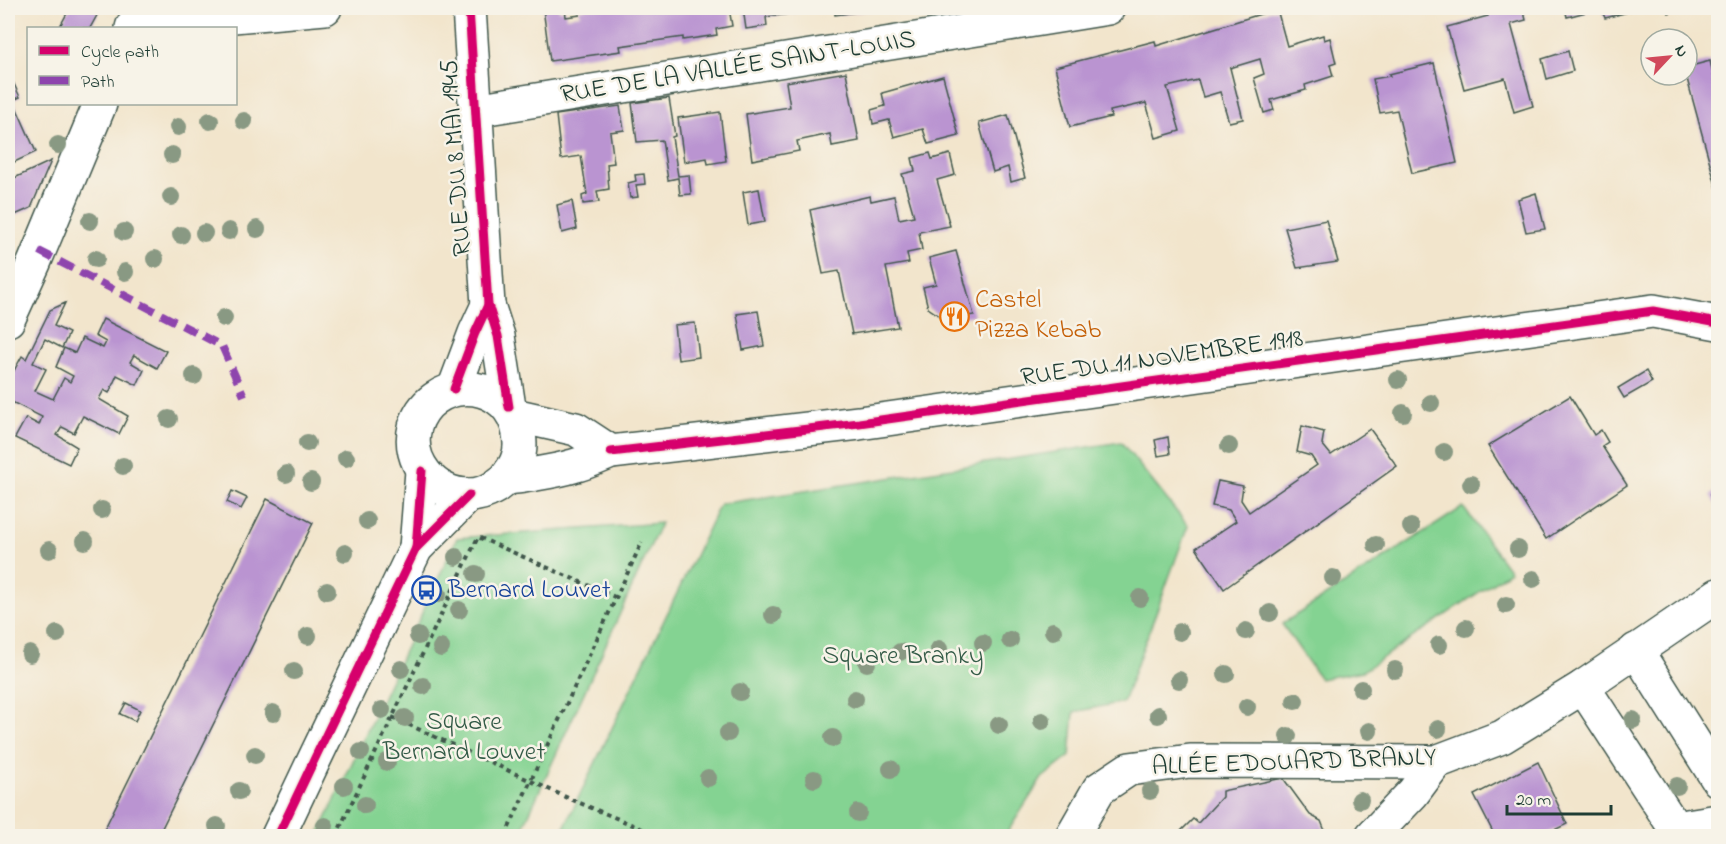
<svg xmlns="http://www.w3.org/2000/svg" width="1726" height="844" font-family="'Indie Flower',sans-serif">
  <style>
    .green { fill: #84d392; stroke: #528863; stroke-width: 1.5 }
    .building { fill: #ba94d1 }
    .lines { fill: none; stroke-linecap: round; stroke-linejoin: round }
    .minor-casing { stroke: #3f564b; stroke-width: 36 }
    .path { stroke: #3f564b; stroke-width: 4; stroke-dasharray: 4.5 4.5; stroke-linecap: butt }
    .minor { stroke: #fff; stroke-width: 33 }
    .quiet { stroke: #8e44ad; stroke-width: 8; stroke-dasharray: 15 8; stroke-linecap: butt }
    .cycleway-casing { stroke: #f7f3e8; stroke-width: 13 }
    .cycleway { stroke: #d6006c; stroke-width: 9 }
    .tree { fill: #899983 }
    .labels { text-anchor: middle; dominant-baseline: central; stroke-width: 5; stroke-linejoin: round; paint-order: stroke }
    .street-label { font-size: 26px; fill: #1f3d34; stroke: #f7f3e8 }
    .food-label { font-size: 26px; fill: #c56008; stroke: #f7f3e8; text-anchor: start }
    .transit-label { font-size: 26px; fill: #164399; stroke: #f7f3e8; text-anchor: start }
    .park-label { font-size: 26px; fill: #335b47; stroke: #f7f3e8 }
  </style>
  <rect width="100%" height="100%" fill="#f7f3e8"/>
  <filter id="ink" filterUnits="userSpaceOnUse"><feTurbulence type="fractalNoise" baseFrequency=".0167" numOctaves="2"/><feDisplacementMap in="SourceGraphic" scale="12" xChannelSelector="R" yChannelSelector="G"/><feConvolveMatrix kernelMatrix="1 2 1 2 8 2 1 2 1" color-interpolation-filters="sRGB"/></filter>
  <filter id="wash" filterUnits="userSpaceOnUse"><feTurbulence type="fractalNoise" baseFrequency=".008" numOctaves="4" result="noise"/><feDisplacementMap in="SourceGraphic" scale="24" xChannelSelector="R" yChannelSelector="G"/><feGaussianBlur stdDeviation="1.35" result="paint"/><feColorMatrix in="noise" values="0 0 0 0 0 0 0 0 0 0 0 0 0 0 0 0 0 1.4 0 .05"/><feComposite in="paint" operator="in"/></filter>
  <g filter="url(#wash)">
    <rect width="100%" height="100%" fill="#f2e5cc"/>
    <g class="green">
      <polygon points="1121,442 1188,526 1123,702 1074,712 1070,756 1042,778 1005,836 560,836 720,504"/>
      <polygon points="1463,507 1510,571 1363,671 1320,679 1282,624"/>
      <polygon points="661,523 519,836 318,836 457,538"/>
    </g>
    <g id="blocks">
      <g class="building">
        <polygon points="70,8 101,8 90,28 59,28"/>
        <polygon points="543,8 559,8 559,11 565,9 566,17 580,15 579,9 587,8 729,8 732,26 716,29 717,35 683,40 683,37 620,46 621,51 550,61"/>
        <polygon points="743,8 796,8 797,13 766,17 767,26 746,29"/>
        <polygon points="834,8 880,8 880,9 835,15"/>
        <polygon points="1485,8 1523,8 1526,20 1511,24 1533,106 1514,112 1505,78 1464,89 1447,27 1488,16"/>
        <polygon points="1565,8 1601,8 1567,17"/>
        <polygon points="1601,8 1643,8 1605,18"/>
        <polygon points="1667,8 1694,8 1694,9 1668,13"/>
        <polygon points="1277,9 1287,46 1323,35 1324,40 1330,38 1336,63 1330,65 1333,76 1305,85 1306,90 1271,100 1274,110 1264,113 1254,78 1264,74 1260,59 1230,68 1243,119 1229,122 1220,92 1203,97 1198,80 1167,87 1180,131 1156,138 1146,103 1110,111 1111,117 1070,127 1055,67 1155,41 1156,46"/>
        <polygon points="1568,51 1573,71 1547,79 1542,59"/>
        <polygon points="1710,61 1718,94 1718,193 1686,75 1687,75 1687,67"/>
        <polygon points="1434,63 1457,163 1412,173 1397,110 1380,113 1373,79 1390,76 1389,74"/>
        <polygon points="8,71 20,97 13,100 36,152 8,165"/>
        <polygon points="846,72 859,141 832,146 830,134 797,141 799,151 752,160 746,114 790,107 786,82"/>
        <polygon points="943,76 959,136 928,144 923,129 894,137 889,120 873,124 871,110 885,106 882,93"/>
        <polygon points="669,98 675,136 672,137 678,176 689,175 691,194 680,195 678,178 668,180 662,140 637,142 632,103"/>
        <polygon points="620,106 624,130 610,132 614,163 607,164 609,189 597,191 599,202 583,204 582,196 587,194 581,156 561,159 556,115"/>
        <polygon points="720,112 726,161 708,164 707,158 684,162 678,118"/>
        <polygon points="1008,115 1025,178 1011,182 1008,167 993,172 979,123"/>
        <polygon points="930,153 932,159 950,154 955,175 937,180 950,226 919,232 922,250 907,253 909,263 886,267 898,327 852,334 839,271 823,274 810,210 870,196 871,201 894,196 899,219 914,216 902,174 915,171 912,158"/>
        <polygon points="51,161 31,208 8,218 8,181"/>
        <polygon points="644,174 645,184 636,185 638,197 630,198 628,183 636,181 635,175"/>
        <polygon points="759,189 765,222 748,225 743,192"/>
        <polygon points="1536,193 1545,229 1526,232 1518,199"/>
        <polygon points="572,201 577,229 562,233 557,205"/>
        <polygon points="1326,220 1338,262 1297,268 1285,228"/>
        <polygon points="956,251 974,315 946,320 928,308 923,287 936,284 929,258"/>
        <polygon points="65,303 54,326 69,333 62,348 45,339 33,363 46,369 35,391 53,399 64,378 70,382 73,376 56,367 64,348 75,353 82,338 103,348 106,342 95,336 103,319 166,351 157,368 134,355 130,362 144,370 137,385 117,375 109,393 104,390 99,399 128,416 119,434 83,416 74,433 62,427 57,435 77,447 69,464 15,438 26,418 39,425 42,417 8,400 8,377 10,378 22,356 26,359 50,310"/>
        <polygon points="758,311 764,346 743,350 737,314"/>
        <polygon points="695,323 699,357 678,360 674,325"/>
        <polygon points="1646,371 1652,382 1624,398 1618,388"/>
        <polygon points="1570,396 1594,435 1601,430 1608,442 1602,446 1627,485 1546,539 1488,446"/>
        <polygon points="1302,426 1324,432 1322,444 1331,455 1370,429 1397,466 1224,589 1196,548 1236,521 1229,510 1212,506 1218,481 1243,486 1241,500 1249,512 1317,465 1311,456 1297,452"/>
        <polygon points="1168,437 1170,454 1158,456 1155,440"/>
        <polygon points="1718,490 1718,509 1710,495"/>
        <polygon points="232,491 247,498 241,509 227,502"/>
        <polygon points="267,499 313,523 158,836 101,836"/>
        <polygon points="126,703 140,710 135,721 120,714"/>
        <polygon points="1538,762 1567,824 1542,836 1495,836 1474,795"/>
        <polygon points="1283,778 1310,815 1321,821 1327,836 1176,836 1193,819 1198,823 1222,797 1222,791"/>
      </g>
    </g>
  </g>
  <g filter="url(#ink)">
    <use href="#blocks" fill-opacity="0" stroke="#3f564b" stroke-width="1.5"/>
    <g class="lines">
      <defs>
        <g id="minor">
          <polyline points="469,8 488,305 498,336 509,407"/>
          <polyline points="132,28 133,25 325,8"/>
          <polyline points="475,110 1108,8"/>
          <polyline points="8,320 34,263 100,104"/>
          <polyline points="454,389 475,333 488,305"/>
          <polyline points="514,415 576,429 611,452"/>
          <path d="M505 480C509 473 515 467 517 460 522 449 520 436 517 425 501 375 429 377 415 427 406 461 434 495 469 495 478 495 487 492 495 487 498 485 502 481 506 479 511 477 518 477 524 476 540 473 557 471 573 466 586 463 599 457 611 452L859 423 1653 311 1718 323"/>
          <polyline points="416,548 422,471"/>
          <polyline points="1636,650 1718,780"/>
          <polyline points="1583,687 1675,828 1718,821"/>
          <polyline points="278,836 315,758 416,548 469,495"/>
          <polyline points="1072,836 1099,789 1129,769 1190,761 1436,762 1502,737 1583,687 1718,595"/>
          <polyline points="1372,836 1413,793 1436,762"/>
        </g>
      </defs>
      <use href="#minor" class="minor-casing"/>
      <g class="path">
        <polyline points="392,717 568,798 659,836"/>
        <polyline points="336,836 478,537 617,598"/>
        <polyline points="505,836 642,542"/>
      </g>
      <use href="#minor" class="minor"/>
      <polyline class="quiet" points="39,251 222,346 244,396"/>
      <defs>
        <g id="cycleway">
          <polyline points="469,8 488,305 498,336 509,407"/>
          <polyline points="454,389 475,333 488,305"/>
          <polyline points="611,452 859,423 1653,311 1718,323"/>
          <polyline points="416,548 422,471"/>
          <polyline points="278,836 315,758 416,548 469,495"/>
        </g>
      </defs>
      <use href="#cycleway" class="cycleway-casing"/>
      <use href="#cycleway" class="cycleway"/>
    </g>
    <g class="tree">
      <circle cx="210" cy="121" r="9"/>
      <circle cx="244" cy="121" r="9"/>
      <circle cx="178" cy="127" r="9"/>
      <circle cx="58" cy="145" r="9"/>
      <circle cx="172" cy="155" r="9"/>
      <circle cx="171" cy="197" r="9"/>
      <circle cx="90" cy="221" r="9"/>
      <circle cx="257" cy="229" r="9"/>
      <circle cx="229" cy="231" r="9"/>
      <circle cx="124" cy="232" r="9"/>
      <circle cx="204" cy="233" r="9"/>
      <circle cx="181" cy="235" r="9"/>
      <circle cx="96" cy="259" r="9"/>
      <circle cx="155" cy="259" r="9"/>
      <circle cx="125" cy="272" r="9"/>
      <circle cx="224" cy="318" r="9"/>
      <circle cx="194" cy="376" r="9"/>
      <circle cx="1398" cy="380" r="9"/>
      <circle cx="1431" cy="403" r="9"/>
      <circle cx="1403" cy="413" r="9"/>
      <circle cx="169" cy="419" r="9"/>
      <circle cx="307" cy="443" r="9"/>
      <circle cx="1229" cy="446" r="9"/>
      <circle cx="1444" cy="452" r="9"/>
      <circle cx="346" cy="458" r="9"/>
      <circle cx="123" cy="466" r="9"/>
      <circle cx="286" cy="474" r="9"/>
      <circle cx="311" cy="482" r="9"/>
      <circle cx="1471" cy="484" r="9"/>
      <circle cx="102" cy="510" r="9"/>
      <circle cx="367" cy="521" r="9"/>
      <circle cx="1411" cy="527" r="9"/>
      <circle cx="85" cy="541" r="9"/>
      <circle cx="1376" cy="545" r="9"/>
      <circle cx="1518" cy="549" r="9"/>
      <circle cx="49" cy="550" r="9"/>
      <circle cx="345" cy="553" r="9"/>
      <circle cx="456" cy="557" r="9"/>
      <circle cx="476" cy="574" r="9"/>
      <circle cx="1333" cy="578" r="9"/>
      <circle cx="1533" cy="579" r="9"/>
      <circle cx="327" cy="591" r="9"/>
      <circle cx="438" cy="594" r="9"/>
      <circle cx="1140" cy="598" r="9"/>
      <circle cx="1506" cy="605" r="9"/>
      <circle cx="459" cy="610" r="9"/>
      <circle cx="1270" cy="613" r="9"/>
      <circle cx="773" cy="615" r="9"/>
      <circle cx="1466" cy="628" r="9"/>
      <circle cx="1053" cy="631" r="9"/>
      <circle cx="1246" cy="631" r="9"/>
      <circle cx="1180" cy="632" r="9"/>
      <circle cx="57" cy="634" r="9"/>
      <circle cx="308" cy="636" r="9"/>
      <circle cx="418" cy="636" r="9"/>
      <circle cx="1010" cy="640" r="9"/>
      <circle cx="983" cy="643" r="9"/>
      <circle cx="1439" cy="645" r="9"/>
      <circle cx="441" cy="648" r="9"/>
      <circle cx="939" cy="649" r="9"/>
      <circle cx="900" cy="652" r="9"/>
      <circle cx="30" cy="654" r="9"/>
      <circle cx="867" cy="663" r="9"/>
      <circle cx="401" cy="669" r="9"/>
      <circle cx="1395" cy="670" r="9"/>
      <circle cx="294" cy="671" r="9"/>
      <circle cx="1226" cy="674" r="9"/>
      <circle cx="1179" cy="680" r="9"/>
      <circle cx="423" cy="686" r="9"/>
      <circle cx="1361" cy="689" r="9"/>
      <circle cx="740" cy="692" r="9"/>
      <circle cx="855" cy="699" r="9"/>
      <circle cx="1295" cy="701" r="9"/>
      <circle cx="1247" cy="707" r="9"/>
      <circle cx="382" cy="710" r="9"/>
      <circle cx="273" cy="713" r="9"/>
      <circle cx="1158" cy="715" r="9"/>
      <circle cx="405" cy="718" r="9"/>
      <circle cx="1633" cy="720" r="9"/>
      <circle cx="1042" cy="721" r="9"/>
      <circle cx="999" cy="725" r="9"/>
      <circle cx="1438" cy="729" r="9"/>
      <circle cx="1369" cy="731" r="9"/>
      <circle cx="728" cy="733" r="9"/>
      <circle cx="1288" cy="736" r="9"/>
      <circle cx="833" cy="738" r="9"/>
      <circle cx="361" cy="752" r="9"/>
      <circle cx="255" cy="755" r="9"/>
      <circle cx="387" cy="762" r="9"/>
      <circle cx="891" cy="769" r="9"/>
      <circle cx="708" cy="778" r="9"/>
      <circle cx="814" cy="779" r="9"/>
      <circle cx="344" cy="786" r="9"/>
      <circle cx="1677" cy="786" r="9"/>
      <circle cx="239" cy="791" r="9"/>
      <circle cx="1150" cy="791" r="9"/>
      <circle cx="1360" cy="800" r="9"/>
      <circle cx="365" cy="805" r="9"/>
      <circle cx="858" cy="813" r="9"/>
      <circle cx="217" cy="826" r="9"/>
      <circle cx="325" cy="826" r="9"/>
    </g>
  </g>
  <defs>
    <symbol id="restaurant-ring" viewBox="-11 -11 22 22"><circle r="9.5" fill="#f7f3e8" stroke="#e8710a" stroke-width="1.5"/><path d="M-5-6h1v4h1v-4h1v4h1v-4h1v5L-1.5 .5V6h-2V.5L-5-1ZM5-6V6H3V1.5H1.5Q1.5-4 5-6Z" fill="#e8710a"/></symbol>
    <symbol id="bus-ring" viewBox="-11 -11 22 22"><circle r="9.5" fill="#f7f3e8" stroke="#1a4fb4" stroke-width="1.5"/><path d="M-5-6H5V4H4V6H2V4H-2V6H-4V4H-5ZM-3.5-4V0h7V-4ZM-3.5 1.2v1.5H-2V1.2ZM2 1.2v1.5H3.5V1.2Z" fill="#1a4fb4"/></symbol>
  </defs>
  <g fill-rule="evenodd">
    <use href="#restaurant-ring" x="938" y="300" width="33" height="33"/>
    <use href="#bus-ring" x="410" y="574" width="33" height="33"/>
  </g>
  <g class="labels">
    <g class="street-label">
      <text transform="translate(738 68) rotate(-9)">RUE DE LA VALLÉE SAINT-LOUIS</text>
      <text transform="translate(457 158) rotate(-94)">RUE DU 8 MAI 1945</text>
      <text transform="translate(1162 359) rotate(-8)">RUE DU 11 NOVEMBRE 1918</text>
      <text transform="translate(1294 763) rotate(-2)">ALLÉE EDOUARD BRANLY</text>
    </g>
    <g class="food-label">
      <text x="975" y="301">Castel<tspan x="975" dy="30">Pizza Kebab</tspan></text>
    </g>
    <g class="transit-label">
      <text x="448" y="591">Bernard Louvet</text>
    </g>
    <g class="park-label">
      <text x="903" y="657">Square Branky</text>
      <text x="464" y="723">Square<tspan x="464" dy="30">Bernard Louvet</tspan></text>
    </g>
  </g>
  <rect width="1726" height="844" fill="none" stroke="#f7f3e8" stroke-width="30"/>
  <rect x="27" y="27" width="210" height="78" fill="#f7f3e8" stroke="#a1aaa0" stroke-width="1.5"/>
  <rect x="39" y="46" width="30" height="9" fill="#d6006c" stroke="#a1aaa0" stroke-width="1.5"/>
  <text x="81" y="57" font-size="18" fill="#1f3d34">Cycle path</text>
  <rect x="39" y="76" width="30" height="9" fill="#8e44ad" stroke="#a1aaa0" stroke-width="1.5"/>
  <text x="81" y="87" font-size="18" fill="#1f3d34">Path</text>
  <g transform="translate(1669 57) rotate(64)"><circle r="28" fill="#f7f3e8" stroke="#a1aaa0" stroke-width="1.5"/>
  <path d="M0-4.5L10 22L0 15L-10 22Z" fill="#d1495b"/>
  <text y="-9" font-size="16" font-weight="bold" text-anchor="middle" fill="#1f3d34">N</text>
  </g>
  <path d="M1507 805v9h104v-9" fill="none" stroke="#1f3d34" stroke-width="3"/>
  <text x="1516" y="805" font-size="18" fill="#1f3d34" stroke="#f7f3e8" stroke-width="4.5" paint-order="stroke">20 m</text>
</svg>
